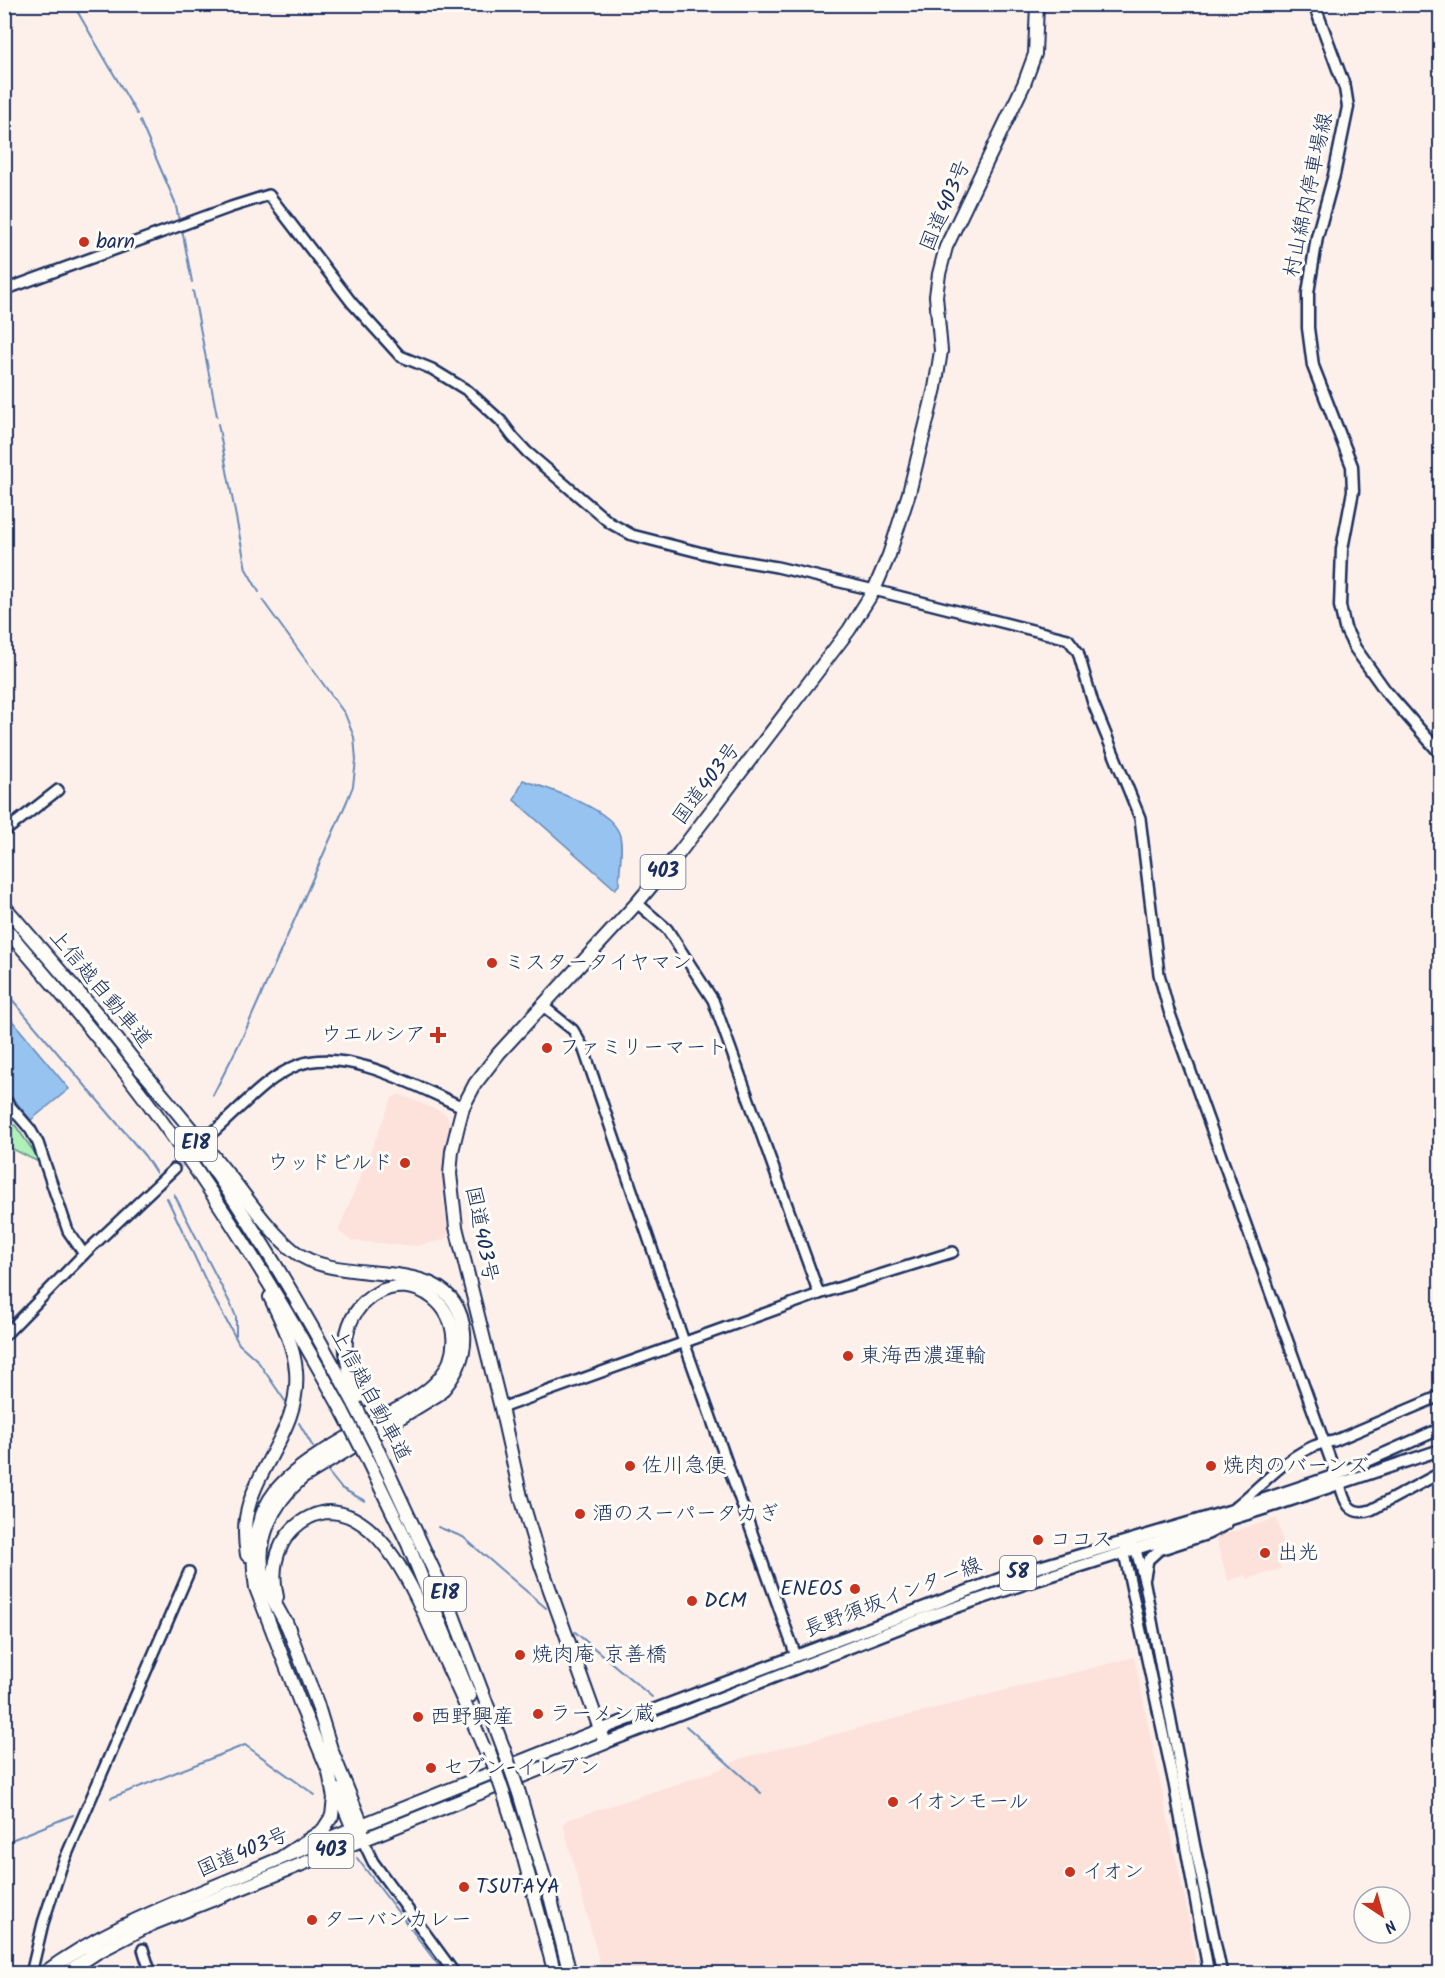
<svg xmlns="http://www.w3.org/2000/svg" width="1445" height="1978" font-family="Kalam,'Klee One',sans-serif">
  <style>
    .built { fill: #fde2dc }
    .green { fill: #aff0b9; stroke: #65908c; stroke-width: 1.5 }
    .water { fill: #96c3f0; stroke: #6588b6; stroke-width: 1.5 }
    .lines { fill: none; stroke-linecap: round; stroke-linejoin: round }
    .stream { stroke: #6588b6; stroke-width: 2 }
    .tertiary-tunnel { stroke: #d0c9cf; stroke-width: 9; stroke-dasharray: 9 4.5; stroke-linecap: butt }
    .tertiary-casing { stroke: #1b2f5e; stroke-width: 14 }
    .secondary-casing { stroke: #1b2f5e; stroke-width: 15 }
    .primary-casing { stroke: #1b2f5e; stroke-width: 15 }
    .trunk-casing { stroke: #1b2f5e; stroke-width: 16 }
    .motorway-casing { stroke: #1b2f5e; stroke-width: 16 }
    .tertiary { stroke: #fdfcf7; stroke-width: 9 }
    .secondary { stroke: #fdfcf7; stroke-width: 10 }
    .primary { stroke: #fdfcf7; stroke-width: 10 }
    .trunk { stroke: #fdfcf7; stroke-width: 12 }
    .motorway { stroke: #fdfcf7; stroke-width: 12 }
    .motorway-bridge-casing { stroke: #1b2f5e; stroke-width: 16; stroke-linecap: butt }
    .motorway-bridge { stroke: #fdfcf7; stroke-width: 12 }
    .poi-dot { fill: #c8321e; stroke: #fdfcf7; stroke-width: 2 }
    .labels { text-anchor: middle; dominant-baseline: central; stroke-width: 6; stroke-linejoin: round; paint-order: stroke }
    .shield { fill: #fdfcf7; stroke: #5f6c8c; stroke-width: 1.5 }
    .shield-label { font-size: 20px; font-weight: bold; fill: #1b2f5e }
    .street-label { font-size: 21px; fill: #1b2f5e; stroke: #fdfcf7 }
    .poi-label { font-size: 21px; fill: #1b2f5e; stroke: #fdfcf7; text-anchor: start }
  </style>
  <rect width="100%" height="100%" fill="#fdf0eb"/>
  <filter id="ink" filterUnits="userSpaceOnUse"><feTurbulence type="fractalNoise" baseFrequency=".0167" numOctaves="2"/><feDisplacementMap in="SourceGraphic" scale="12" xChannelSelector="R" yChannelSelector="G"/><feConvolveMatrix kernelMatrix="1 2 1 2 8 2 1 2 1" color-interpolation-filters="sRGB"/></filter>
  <g filter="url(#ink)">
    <g class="built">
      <polygon points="399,1094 445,1113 447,1116 451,1128 445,1152 444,1191 442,1193 449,1234 444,1240 417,1246 351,1241 338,1231 392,1098"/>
      <polygon points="1277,1518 1288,1562 1280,1564 1281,1569 1248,1579 1246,1575 1228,1581 1215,1537"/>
      <polygon points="1134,1657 1188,1914 1196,1964 1196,1973 602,1973 563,1824 567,1820 721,1769 742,1758"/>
    </g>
    <polygon class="green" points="15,1125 39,1159 42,1164 5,1145 5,1130 9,1126"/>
    <g class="water">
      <path d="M523 780C548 789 609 807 619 833 624 845 619 871 619 885L615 889 514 800Z"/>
      <polygon points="5,1012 69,1089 31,1120 5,1089"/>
    </g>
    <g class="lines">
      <g class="stream">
        <polyline points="73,4 137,114"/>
        <polyline points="140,121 175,202 179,220"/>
        <polyline points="182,229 192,282"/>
        <polyline points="193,291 217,416"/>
        <polyline points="218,424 246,569 259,592"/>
        <polyline points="4,990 145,1156 156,1173"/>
        <polyline points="213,1095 243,1036 347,801 353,786 356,760 354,737 345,714 263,601"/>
        <polyline points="174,1194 232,1307 236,1317 236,1335"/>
        <polyline points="167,1198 214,1298 239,1344 257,1360 285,1401"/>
        <polyline points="299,1423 313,1447"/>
        <polyline points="325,1468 341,1488 365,1501"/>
        <polyline points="438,1527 463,1537 546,1608"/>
        <polyline points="575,1632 652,1697"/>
        <polyline points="686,1726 761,1793"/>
        <polyline points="111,1798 245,1745 315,1795"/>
        <polyline points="4,1843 73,1815"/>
        <polyline points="357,1858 445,1974"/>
      </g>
      <polyline class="tertiary-tunnel" points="174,1169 212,1133"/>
      <defs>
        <g id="tertiary">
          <polyline points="4,290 231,207 269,195 352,303 400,356 432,369 468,391 501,421 513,437 527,452 610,523 632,535 718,557 777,567 874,590 1068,639 1078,652 1093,703 1140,818 1159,974 1169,1011 1336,1475"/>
          <polyline points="4,832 58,790"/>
          <polyline points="637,903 667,929 713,1000 819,1294"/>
          <polyline points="543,1006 573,1030 583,1047 684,1342 796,1656"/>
          <polyline points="4,1099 30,1129 38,1143 68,1231 84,1254"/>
          <path d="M212 1133C238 1111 265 1078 298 1065 346 1046 419 1088 463 1107"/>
          <polyline points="4,1336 84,1254 174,1169"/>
          <polyline points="501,1408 819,1294 953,1252"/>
          <path d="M1340 1484C1344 1502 1350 1517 1371 1510L1440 1473"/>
          <path d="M1235 1507C1265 1484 1294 1445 1334 1441L1440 1396"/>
          <polyline points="1131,1544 1136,1550 1145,1584 1195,1847 1222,1974"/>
          <polyline points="1126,1548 1124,1553 1174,1784 1209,1974"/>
          <polyline points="1145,1577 1148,1560 1159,1550 1208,1534 1227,1524"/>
          <polyline points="362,1839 373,1862 455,1974"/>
          <polyline points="143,1949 151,1974"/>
          <polyline points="31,1974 43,1923 61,1868 189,1572"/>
        </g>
        <polyline id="secondary" points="1314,4 1345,88 1348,107 1334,175 1317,237 1308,293 1308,328 1313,366 1352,466 1353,491 1342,549 1340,606 1345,628 1355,648 1385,690 1440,753"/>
        <g id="primary">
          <polyline points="600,1730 1002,1578 1229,1511 1336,1475 1440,1429"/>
          <polyline points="605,1743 930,1616 1030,1582 1276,1505 1440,1450"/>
        </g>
        <g id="trunk">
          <path d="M43 1974C104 1928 176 1903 246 1873 363 1823 482 1777 600 1730"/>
          <polyline points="64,1974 96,1953 152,1924 605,1743 541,1565 521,1497 501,1408 456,1227 450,1174 452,1151 458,1126 463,1107 475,1084 499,1053 637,903 679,853 849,630 874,590 889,555 909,493 935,388 941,351 936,296 939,274 946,247 1024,84 1035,54 1037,4"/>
        </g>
        <g id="motorway">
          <polyline points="4,906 98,1015 142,1071"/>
          <path d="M4 927C46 976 88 1024 127 1075 209 1181 279 1295 343 1412"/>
          <path d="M138 1066C170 1103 201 1141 232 1179 251 1203 270 1232 294 1251 343 1291 457 1247 464 1333 466 1357 455 1377 439 1394L302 1478C273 1503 252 1543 266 1583 271 1599 281 1614 289 1629"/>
          <path d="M207 1160C262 1238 310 1321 355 1405"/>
          <polyline points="376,1446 447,1599 503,1747"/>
          <polyline points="364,1453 408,1544 470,1696"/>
          <path d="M247 1555C245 1543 244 1531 246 1518 255 1465 301 1429 296 1371 294 1345 281 1320 270 1297"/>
          <path d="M277 1597C271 1573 275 1547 293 1529 302 1520 316 1512 330 1512 387 1514 421 1608 441 1652 457 1686 472 1719 486 1753"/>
          <polyline points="286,1622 317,1703 331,1749 362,1825 362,1839"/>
          <polyline points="337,1790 353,1829 362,1839"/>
          <polyline points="519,1793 551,1900 570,1974"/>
          <polyline points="505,1798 522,1851 555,1974"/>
          <path d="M279 1859 323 1830 332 1816 334 1798 329 1772 302 1708 256 1588C250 1553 254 1518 277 1489 302 1459 360 1431 394 1411 410 1402 427 1393 439 1379 460 1355 458 1318 433 1298 397 1270 350 1298 346 1340 344 1362 353 1382 361 1401"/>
        </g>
      </defs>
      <use href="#tertiary" class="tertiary-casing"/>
      <use href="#secondary" class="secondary-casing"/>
      <use href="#primary" class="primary-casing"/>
      <use href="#trunk" class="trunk-casing"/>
      <use href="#motorway" class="motorway-casing"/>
      <use href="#tertiary" class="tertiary"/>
      <use href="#secondary" class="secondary"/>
      <use href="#primary" class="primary"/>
      <use href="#trunk" class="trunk"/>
      <use href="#motorway" class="motorway"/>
      <defs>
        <g id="motorway-bridge">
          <polyline points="355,1405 376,1446"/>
          <polyline points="343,1412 364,1453"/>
          <polyline points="503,1747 519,1793"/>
          <polyline points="489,1751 505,1798"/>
        </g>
      </defs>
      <use href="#motorway-bridge" class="motorway-bridge-casing"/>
      <use href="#motorway-bridge" class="motorway-bridge"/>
    </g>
  </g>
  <g class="poi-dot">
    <circle cx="84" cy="242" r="6"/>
    <circle cx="492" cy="963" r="6"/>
    <path d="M435 1026h6v6h6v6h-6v6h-6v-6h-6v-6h6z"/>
    <circle cx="547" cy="1048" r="6"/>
    <circle cx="405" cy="1163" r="6"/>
    <circle cx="848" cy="1356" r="6"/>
    <circle cx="630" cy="1466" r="6"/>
    <circle cx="1211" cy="1466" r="6"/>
    <circle cx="580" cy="1514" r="6"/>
    <circle cx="1038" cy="1540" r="6"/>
    <circle cx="1265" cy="1553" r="6"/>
    <circle cx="855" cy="1589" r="6"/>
    <circle cx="692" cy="1601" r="6"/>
    <circle cx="520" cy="1655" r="6"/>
    <circle cx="538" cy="1714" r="6"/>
    <circle cx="418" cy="1717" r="6"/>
    <circle cx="431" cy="1768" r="6"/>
    <circle cx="893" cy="1802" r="6"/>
    <circle cx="1070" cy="1872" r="6"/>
    <circle cx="464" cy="1887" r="6"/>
    <circle cx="312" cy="1920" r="6"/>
  </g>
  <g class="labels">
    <g class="shield">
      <rect x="640.5" y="855" width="45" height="34" rx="4.5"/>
      <rect x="175" y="1127" width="42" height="34" rx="4.5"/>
      <rect x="1000" y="1556" width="36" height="34" rx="4.5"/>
      <rect x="424" y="1577" width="42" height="34" rx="4.5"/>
      <rect x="308.5" y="1834" width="45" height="34" rx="4.5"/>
    </g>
    <g class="shield-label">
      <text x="663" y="872">403</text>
      <text x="196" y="1144">E18</text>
      <text x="1018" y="1573">58</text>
      <text x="445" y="1594">E18</text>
      <text x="331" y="1851">403</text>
    </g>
    <g class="street-label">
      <text transform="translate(1309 195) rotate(-78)">村山綿内停車場線</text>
      <text transform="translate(946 206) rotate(-67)">国道403号</text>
      <text transform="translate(707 784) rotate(-53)">国道403号</text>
      <text transform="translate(100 989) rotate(50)">上信越自動車道</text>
      <text transform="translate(481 1234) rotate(79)">国道403号</text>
      <text transform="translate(370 1396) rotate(62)">上信越自動車道</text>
      <text transform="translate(893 1598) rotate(-21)">長野須坂インター線</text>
      <text transform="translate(243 1853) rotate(-23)">国道403号</text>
    </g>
    <g class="poi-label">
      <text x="96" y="242">barn</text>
      <text x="504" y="963">ミスタータイヤマン</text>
      <text x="426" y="1035" text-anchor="end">ウエルシア</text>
      <text x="559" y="1048">ファミリーマート</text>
      <text x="393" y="1163" text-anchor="end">ウッドビルド</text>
      <text x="860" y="1356">東海西濃運輸</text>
      <text x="642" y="1466">佐川急便</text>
      <text x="1223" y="1466">焼肉のバーンズ</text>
      <text x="592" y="1514">酒のスーパータカぎ</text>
      <text x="1050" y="1540">ココス</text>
      <text x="1277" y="1553">出光</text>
      <text x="843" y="1589" text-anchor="end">ENEOS</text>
      <text x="704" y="1601">DCM</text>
      <text x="532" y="1655">焼肉庵 京善橋</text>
      <text x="550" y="1714">ラーメン蔵</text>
      <text x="430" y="1717">西野興産</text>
      <text x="443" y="1768">セブン-イレブン</text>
      <text x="905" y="1802">イオンモール</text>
      <text x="1082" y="1872">イオン</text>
      <text x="476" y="1887">TSUTAYA</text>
      <text x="324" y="1920">ターバンカレー</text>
    </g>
  </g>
  <rect width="1445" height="1978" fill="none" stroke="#fdfcf7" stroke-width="24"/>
  <rect x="12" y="12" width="1421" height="1954" fill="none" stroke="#1b2f5e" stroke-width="2" filter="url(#ink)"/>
  <g transform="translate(1382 1915) rotate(144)"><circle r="28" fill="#fdfcf7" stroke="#a3aaba" stroke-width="1.5"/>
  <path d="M0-4.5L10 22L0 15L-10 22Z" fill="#c8321e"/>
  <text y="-9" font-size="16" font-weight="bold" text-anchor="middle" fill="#1b2f5e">N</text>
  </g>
</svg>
